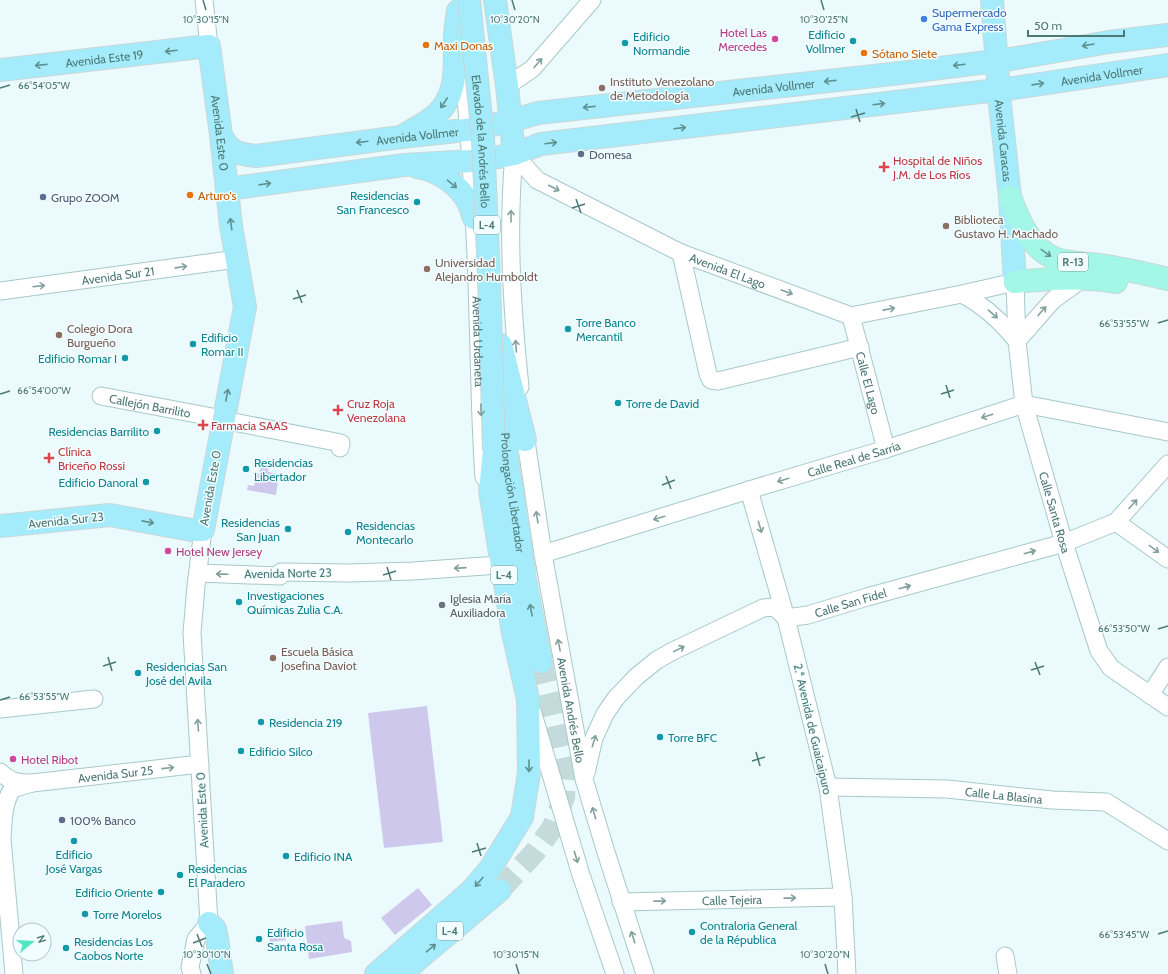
<svg xmlns="http://www.w3.org/2000/svg" width="1168" height="974" font-family="Cabin,sans-serif">
  <style>
    .green { fill: #cdc8ec }
    .lines { fill: none; stroke-linecap: round; stroke-linejoin: round }
    .major-tunnel { stroke: #c4dadb; stroke-width: 22; stroke-dasharray: 22 11; stroke-linecap: butt }
    .minor-casing { stroke: #a7c9c8; stroke-width: 19 }
    .major-casing { stroke: #cad7d6; stroke-width: 24 }
    .highway-casing { stroke: #cad7d6; stroke-width: 24 }
    .minor { stroke: #fff; stroke-width: 17 }
    .major { stroke: #a4ecfb; stroke-width: 22 }
    .highway { stroke: #a2f7e6; stroke-width: 22 }
    .major-bridge-casing { stroke: #cad7d6; stroke-width: 24; stroke-linecap: butt }
    .major-bridge { stroke: #a4ecfb; stroke-width: 22 }
    .oneway { stroke: #5e9090 }
    .oneway2 { stroke: #82a19e }
    .oneway3 { stroke: #629891 }
    .ticks { fill: none; stroke: #4d7975; stroke-width: 1.5 }
    .shop-dot { fill: #3f7fe0; stroke: #f2fdff; stroke-width: 1.5 }
    .hotel-dot { fill: #d1479c; stroke: #f2fdff; stroke-width: 1.5 }
    .culture-dot { fill: #0f9aa8; stroke: #f2fdff; stroke-width: 1.5 }
    .food-dot { fill: #e8710a; stroke: #f2fdff; stroke-width: 1.5 }
    .education-dot { fill: #8d6e63; stroke: #f2fdff; stroke-width: 1.5 }
    .service-dot { fill: #5c6f8a; stroke: #f2fdff; stroke-width: 1.5 }
    .health-dot { fill: #e0444e; stroke: #f2fdff; stroke-width: 1.5 }
    .worship-dot { fill: #6b7280; stroke: #f2fdff; stroke-width: 1.5 }
    .labels { text-anchor: middle; dominant-baseline: central; stroke-width: 3; stroke-linejoin: round; paint-order: stroke }
    .shield { fill: #f2fdff; stroke: #7ea19e; stroke-width: 1 }
    .shield-label { font-size: 11px; font-weight: bold; fill: #4d7975 }
    .shop-label { font-size: 12px; fill: #366cbe; stroke: #f2fdff; text-anchor: start }
    .hotel-label { font-size: 12px; fill: #b23c85; stroke: #f2fdff; text-anchor: start }
    .culture-label { font-size: 12px; fill: #0d838f; stroke: #f2fdff; text-anchor: start }
    .food-label { font-size: 12px; fill: #c56008; stroke: #f2fdff; text-anchor: start }
    .street-label { font-size: 12px; fill: #4d7975; stroke: #f2fdff }
    .education-label { font-size: 12px; fill: #785e54; stroke: #f2fdff; text-anchor: start }
    .service-label { font-size: 12px; fill: #4e5e75; stroke: #f2fdff; text-anchor: start }
    .health-label { font-size: 12px; fill: #be3a42; stroke: #f2fdff; text-anchor: start }
    .worship-label { font-size: 12px; fill: #5b616d; stroke: #f2fdff; text-anchor: start }
    .ticks-label { font-size: 10px; text-anchor: middle; fill: #4d7975; stroke: #f2fdff; stroke-width: 3; stroke-linejoin: round; paint-order: stroke }
  </style>
  <rect width="100%" height="100%" fill="#ebfafd"/>
  <g class="green">
    <polygon points="261,465 269,466 268,472 279,474 276,495 247,490 248,485 254,486 257,473 259,474"/>
    <polygon points="427,706 443,842 384,848 368,713"/>
    <polygon points="418,888 432,905 395,935 381,918"/>
    <polygon points="342,921 344,938 351,941 352,952 309,959 305,926"/>
    <polygon points="285,929 286,940 270,942 269,931"/>
  </g>
  <g class="lines">
    <polyline class="major-tunnel" points="500,890 535,852 553,827 564,797 566,773 541,662"/>
    <defs>
      <g id="minor">
        <polyline points="204,0 209,46"/>
        <path id="s1" d="M462 56C471 144 476 231 478 319 480 372 480 424 484 477"/>
        <polyline points="507,86 532,69 592,0"/>
        <path id="s2" d="M514 154 537 180 681 253 851 316 962 294 1015 282 1017 341 1024 404 1064 543 1099 651 1111 668 1168 707"/>
        <path d="M514 154C507 232 512 310 520 387"/>
        <polyline points="681,253 708,374 711,380 718,381 860,347"/>
        <path id="s3" d="M0 291 237 259"/>
        <path d="M962 294C985 306 1001 321 1017 341"/>
        <path id="s4" d="M851 316 886 449"/>
        <polyline points="1017,341 1053,300 1082,279"/>
        <path id="s5" d="M101 396 223 419"/>
        <polyline points="223,420 341,443 340,448"/>
        <path id="s6" d="M524 428 543 554 584 779 605 849 645 974"/>
        <polyline points="749,490 786,618 828,787 843,897 847,974"/>
        <polyline points="1116,522 1168,559"/>
        <path id="s7" d="M543 554 749 490 886 449 1024 404 1168 432"/>
        <polyline points="198,573 280,576 281,572 349,573 413,571 499,565"/>
        <polyline points="1150,695 1168,667"/>
        <polyline points="0,709 94,699"/>
        <polyline points="533,714 581,875 615,974"/>
        <path id="s8" d="M0 772C11 782 18 783 32 783L200 764"/>
        <path id="s9" d="M586 773 594 738 605 714 616 698 636 677 657 660 673 651 763 608 775 607 786 618 808 615 867 597 1064 543 1116 522 1168 464"/>
        <path id="s10" d="M828 787 947 789 1052 800 1106 802 1168 841"/>
        <path id="s11" d="M621 902 843 897"/>
        <polyline points="1005,956 1008,974"/>
        <path d="M14 974 2 839C3 822 3 804 12 789L32 783"/>
        <polyline points="192,974 190,967 196,939 209,923 192,633 196,586 203,530"/>
      </g>
      <g id="major">
        <polyline points="495,0 507,86 514,154"/>
        <path id="s12" d="M992 0 1000 104 1010 197 1015 282"/>
        <path id="s13" d="M0 70 209 46 221 135 231 226 245 307 203 530H191L110 515 0 526"/>
        <path d="M406 134C416 128 428 122 437 114 456 96 455 71 455 48 454 35 456 23 458 11"/>
        <path id="s14" d="M221 135C230 152 237 154 256 156L401 137 475 129 511 121 538 113 901 73 1011 59 1109 42 1168 35"/>
        <path d="M417 167C438 170 460 185 469 204 471 208 472 214 474 218"/>
        <path id="s15" d="M227 189 404 165 472 161 499 157 514 154 541 144 1014 88 1168 65"/>
        <polyline points="501,345 525,440"/>
        <path id="s16" d="M503 384 508 467 517 520 525 580 541 662"/>
        <polyline points="209,923 215,929 217,938 222,974"/>
        <polyline points="376,974 471,891 490,869 522,817 529,773 528,699 513,633 490,491 494,450"/>
        <polyline points="402,974 417,960 500,890"/>
      </g>
      <g id="highway">
        <path d="M1010 197C1019 220 1030 248 1054 258 1068 264 1090 263 1105 266 1126 269 1147 274 1168 279"/>
        <path d="M1015 282C1049 279 1082 276 1116 282"/>
      </g>
    </defs>
    <use href="#minor" class="minor-casing"/>
    <use href="#major" class="major-casing"/>
    <use href="#highway" class="highway-casing"/>
    <use href="#minor" class="minor"/>
    <use href="#major" class="major"/>
    <use href="#highway" class="highway"/>
    <defs>
      <g id="major-bridge">
        <path id="s17" d="M469 0 483 138 489 278 494 450"/>
      </g>
    </defs>
    <use href="#major-bridge" class="major-bridge-casing"/>
    <use href="#major-bridge" class="major-bridge"/>
  </g>
  <defs><path id="oneway-shaft" d="M-6 0H5M1.5-3L5.5 0L1.5 3" fill="none" stroke-width="1.6" stroke-linecap="round" stroke-linejoin="round"/></defs>
  <g class="oneway">
    <use href="#oneway-shaft" transform="translate(1088 45) rotate(170)"/>
    <use href="#oneway-shaft" transform="translate(171 51) rotate(173)"/>
    <use href="#oneway-shaft" transform="translate(41 65) rotate(174)"/>
    <use href="#oneway-shaft" transform="translate(959 65) rotate(173)"/>
    <use href="#oneway-shaft" transform="translate(830 81) rotate(174)"/>
    <use href="#oneway-shaft" transform="translate(1038 84) rotate(-8)"/>
    <use href="#oneway-shaft" transform="translate(444 103) rotate(123)"/>
    <use href="#oneway-shaft" transform="translate(879 104) rotate(-7)"/>
    <use href="#oneway-shaft" transform="translate(589 107) rotate(174)"/>
    <use href="#oneway-shaft" transform="translate(680 128) rotate(-7)"/>
    <use href="#oneway-shaft" transform="translate(362 142) rotate(173)"/>
    <use href="#oneway-shaft" transform="translate(551 143) rotate(-7)"/>
    <use href="#oneway-shaft" transform="translate(265 184) rotate(-8)"/>
    <use href="#oneway-shaft" transform="translate(452 184) rotate(40)"/>
    <use href="#oneway-shaft" transform="translate(231 224) rotate(-98)"/>
    <use href="#oneway-shaft" transform="translate(227 395) rotate(-79)"/>
    <use href="#oneway-shaft" transform="translate(148 522) rotate(11)"/>
    <use href="#oneway-shaft" transform="translate(531 610) rotate(-101)"/>
    <use href="#oneway-shaft" transform="translate(529 766) rotate(90)"/>
    <use href="#oneway-shaft" transform="translate(479 882) rotate(130)"/>
    <use href="#oneway-shaft" transform="translate(431 948) rotate(-40)"/>
  </g>
  <g class="oneway2">
    <use href="#oneway-shaft" transform="translate(538 63) rotate(-49)"/>
    <use href="#oneway-shaft" transform="translate(554 188) rotate(27)"/>
    <use href="#oneway-shaft" transform="translate(511 216) rotate(-90)"/>
    <use href="#oneway-shaft" transform="translate(181 267) rotate(-8)"/>
    <use href="#oneway-shaft" transform="translate(39 286) rotate(-7)"/>
    <use href="#oneway-shaft" transform="translate(787 292) rotate(20)"/>
    <use href="#oneway-shaft" transform="translate(889 309) rotate(-11)"/>
    <use href="#oneway-shaft" transform="translate(1042 311) rotate(-48)"/>
    <use href="#oneway-shaft" transform="translate(993 314) rotate(41)"/>
    <use href="#oneway-shaft" transform="translate(516 346) rotate(-94)"/>
    <use href="#oneway-shaft" transform="translate(481 410) rotate(89)"/>
    <use href="#oneway-shaft" transform="translate(987 416) rotate(162)"/>
    <use href="#oneway-shaft" transform="translate(783 480) rotate(163)"/>
    <use href="#oneway-shaft" transform="translate(1133 504) rotate(-48)"/>
    <use href="#oneway-shaft" transform="translate(537 517) rotate(-99)"/>
    <use href="#oneway-shaft" transform="translate(659 518) rotate(163)"/>
    <use href="#oneway-shaft" transform="translate(760 527) rotate(74)"/>
    <use href="#oneway-shaft" transform="translate(1154 549) rotate(36)"/>
    <use href="#oneway-shaft" transform="translate(1030 552) rotate(-16)"/>
    <use href="#oneway-shaft" transform="translate(460 568) rotate(176)"/>
    <use href="#oneway-shaft" transform="translate(222 574) rotate(-178)"/>
    <use href="#oneway-shaft" transform="translate(905 587) rotate(-16)"/>
    <use href="#oneway-shaft" transform="translate(559 645) rotate(-101)"/>
    <use href="#oneway-shaft" transform="translate(679 649) rotate(-26)"/>
    <use href="#oneway-shaft" transform="translate(198 725) rotate(-94)"/>
    <use href="#oneway-shaft" transform="translate(594 741) rotate(-73)"/>
    <use href="#oneway-shaft" transform="translate(168 768) rotate(-6)"/>
    <use href="#oneway-shaft" transform="translate(594 813) rotate(-106)"/>
    <use href="#oneway-shaft" transform="translate(576 857) rotate(73)"/>
    <use href="#oneway-shaft" transform="translate(790 898) rotate(-1)"/>
    <use href="#oneway-shaft" transform="translate(660 901) rotate(-1)"/>
    <use href="#oneway-shaft" transform="translate(633 937) rotate(-108)"/>
  </g>
  <use class="oneway3" href="#oneway-shaft" transform="translate(1046 253) rotate(36)"/>
  <path class="ticks" d="M203 0 206 10M512 0 515 10M821 0 824 10M0 88 10 85M856 109 860 122M851 117 865 113M576 199 581 213M572 208 585 204M297 290 302 303M293 299 306 295M1158 323 1168 320M946 385 950 398M0 394 10 391M941 394 954 390M666 476 671 489M662 485 675 480M387 567 391 580M383 575 396 571M1158 629 1168 626M108 657 112 671M1035 662 1040 675M103 666 116 662M1031 670 1044 666M0 700 10 697M756 752 760 766M752 761 765 757M477 843 481 856M472 852 486 848M197 934 202 947M1158 934 1168 931M193 943 206 938M207 964 211 974M516 964 519 974M825 964 828 974"/>
  <circle class="shop-dot" cx="924" cy="19" r="4"/>
  <g class="hotel-dot">
    <circle cx="775" cy="39" r="4"/>
    <circle cx="168" cy="551" r="4"/>
    <circle cx="13" cy="759" r="4"/>
  </g>
  <g class="culture-dot">
    <circle cx="853" cy="41" r="4"/>
    <circle cx="625" cy="43" r="4"/>
    <circle cx="417" cy="202" r="4"/>
    <circle cx="568" cy="329" r="4"/>
    <circle cx="193" cy="344" r="4"/>
    <circle cx="125" cy="358" r="4"/>
    <circle cx="618" cy="403" r="4"/>
    <circle cx="157" cy="431" r="4"/>
    <circle cx="246" cy="469" r="4"/>
    <circle cx="146" cy="482" r="4"/>
    <circle cx="288" cy="529" r="4"/>
    <circle cx="348" cy="532" r="4"/>
    <circle cx="239" cy="602" r="4"/>
    <circle cx="138" cy="673" r="4"/>
    <circle cx="261" cy="722" r="4"/>
    <circle cx="660" cy="737" r="4"/>
    <circle cx="241" cy="751" r="4"/>
    <circle cx="74" cy="841" r="4"/>
    <circle cx="286" cy="856" r="4"/>
    <circle cx="180" cy="875" r="4"/>
    <circle cx="161" cy="892" r="4"/>
    <circle cx="85" cy="914" r="4"/>
    <circle cx="692" cy="932" r="4"/>
    <circle cx="259" cy="939" r="4"/>
    <circle cx="66" cy="948" r="4"/>
  </g>
  <g class="food-dot">
    <circle cx="426" cy="45" r="4"/>
    <circle cx="864" cy="53" r="4"/>
    <circle cx="190" cy="195" r="4"/>
  </g>
  <g class="education-dot">
    <circle cx="602" cy="88" r="4"/>
    <circle cx="946" cy="226" r="4"/>
    <circle cx="427" cy="269" r="4"/>
    <circle cx="59" cy="335" r="4"/>
    <circle cx="273" cy="658" r="4"/>
  </g>
  <g class="service-dot">
    <circle cx="581" cy="154" r="4"/>
    <circle cx="43" cy="197" r="4"/>
    <circle cx="62" cy="820" r="4"/>
  </g>
  <g class="health-dot">
    <path d="M882 161h4v4h4v4h-4v4h-4v-4h-4v-4h4z"/>
    <path d="M336 404h4v4h4v4h-4v4h-4v-4h-4v-4h4z"/>
    <path d="M201 419h4v4h4v4h-4v4h-4v-4h-4v-4h4z"/>
    <path d="M47 452h4v4h4v4h-4v4h-4v-4h-4v-4h4z"/>
  </g>
  <circle class="worship-dot" cx="442" cy="605" r="4"/>
  <g class="labels">
    <g class="shield">
      <rect x="474" y="216" width="26" height="18" rx="3"/>
      <rect x="1058" y="253" width="30" height="18" rx="3"/>
      <rect x="491" y="566" width="26" height="18" rx="3"/>
      <rect x="437" y="922" width="26" height="18" rx="3"/>
    </g>
    <g class="shield-label">
      <text x="487" y="225">L-4</text>
      <text x="1073" y="262">R-13</text>
      <text x="504" y="575">L-4</text>
      <text x="450" y="931">L-4</text>
    </g>
    <g class="shop-label">
      <text x="932" y="12">Supermercado<tspan x="932" dy="14">Gama Express</tspan></text>
    </g>
    <g class="hotel-label">
      <text x="767" y="32" text-anchor="end">Hotel Las<tspan x="767" dy="14">Mercedes</tspan></text>
      <text x="176" y="551">Hotel New Jersey</text>
      <text x="21" y="759">Hotel Ribot</text>
    </g>
    <g class="culture-label">
      <text x="845" y="34" text-anchor="end">Edificio<tspan x="845" dy="14">Vollmer</tspan></text>
      <text x="633" y="36">Edificio<tspan x="633" dy="14">Normandie</tspan></text>
      <text x="409" y="195" text-anchor="end">Residencias<tspan x="409" dy="14">San Francesco</tspan></text>
      <text x="576" y="322">Torre Banco<tspan x="576" dy="14">Mercantil</tspan></text>
      <text x="201" y="337">Edificio<tspan x="201" dy="14">Romar II</tspan></text>
      <text x="117" y="358" text-anchor="end">Edificio Romar I</text>
      <text x="626" y="403">Torre de David</text>
      <text x="149" y="431" text-anchor="end">Residencias Barrilito</text>
      <text x="254" y="462">Residencias<tspan x="254" dy="14">Libertador</tspan></text>
      <text x="138" y="482" text-anchor="end">Edificio Danoral</text>
      <text x="280" y="522" text-anchor="end">Residencias<tspan x="280" dy="14">San Juan</tspan></text>
      <text x="356" y="525">Residencias<tspan x="356" dy="14">Montecarlo</tspan></text>
      <text x="247" y="595">Investigaciones<tspan x="247" dy="14">Químicas Zulia C.A.</tspan></text>
      <text x="146" y="666">Residencias San<tspan x="146" dy="14">José del Avila</tspan></text>
      <text x="269" y="722">Residencia 219</text>
      <text x="668" y="737">Torre BFC</text>
      <text x="249" y="751">Edificio Silco</text>
      <text x="74" y="854" text-anchor="middle">Edificio<tspan x="74" dy="14">José Vargas</tspan></text>
      <text x="294" y="856">Edificio INA</text>
      <text x="188" y="868">Residencias<tspan x="188" dy="14">El Paradero</tspan></text>
      <text x="153" y="892" text-anchor="end">Edificio Oriente</text>
      <text x="93" y="914">Torre Morelos</text>
      <text x="700" y="925">Contraloria General<tspan x="700" dy="14">de la Républica</tspan></text>
      <text x="267" y="932">Edificio<tspan x="267" dy="14">Santa Rosa</tspan></text>
      <text x="74" y="941">Residencias Los<tspan x="74" dy="14">Caobos Norte</tspan></text>
    </g>
    <g class="food-label">
      <text x="434" y="45">Maxi Donas</text>
      <text x="872" y="53">Sótano Siete</text>
      <text x="198" y="195">Arturo's</text>
    </g>
    <g class="street-label">
      <text stroke="none"><textPath href="#s13" startOffset="105">Avenida Este 19</textPath></text>
      <text stroke="none"><textPath href="#s15" startOffset="883">Avenida Vollmer</textPath></text>
      <text stroke="none"><textPath href="#s14" startOffset="566">Avenida Vollmer</textPath></text>
      <text stroke="none"><textPath href="#s13" startOffset="298">Avenida Este 0</textPath></text>
      <text stroke="none"><textPath href="#s14" startOffset="206">Avenida Vollmer</textPath></text>
      <text stroke="none"><textPath href="#s17" startOffset="142">Elevado de la Andrés Bello</textPath></text>
      <text stroke="none"><textPath href="#s12" startOffset="141">Avenida Caracas</textPath></text>
      <text stroke="none"><textPath href="#s2" startOffset="246">Avenida El Lago</textPath></text>
      <text stroke="none"><textPath href="#s3" startOffset="119">Avenida Sur 21</textPath></text>
      <text stroke="none"><textPath href="#s1" startOffset="286">Avenida Urdaneta</textPath></text>
      <text stroke="none"><textPath href="#s4" startOffset="69">Calle El Lago</textPath></text>
      <text stroke="none"><textPath href="#s5" startOffset="50">Callejón Barrilito</textPath></text>
      <text stroke="none"><textPath href="#s7" startOffset="325">Calle Real de Sarría</textPath></text>
      <text transform="translate(210 488) rotate(-80)">Avenida Este 0</text>
      <text stroke="none"><textPath href="#s16" startOffset="109">Prolongación Libertador</textPath></text>
      <text stroke="none"><textPath href="#s2" startOffset="780">Calle Santa Rosa</textPath></text>
      <text transform="translate(66 520) rotate(-6)">Avenida Sur 23</text>
      <text transform="translate(288 573) rotate(-1)">Avenida Norte 23</text>
      <text stroke="none"><textPath href="#s9" startOffset="350">Calle San Fidel</textPath></text>
      <text stroke="none"><textPath href="#s6" startOffset="286">Avenida Andrés Bello</textPath></text>
      <text transform="translate(813 729) rotate(77)">2.ª Avenida de Guaicaipuro</text>
      <text stroke="none"><textPath href="#s8" startOffset="119">Avenida Sur 25</textPath></text>
      <text stroke="none"><textPath href="#s10" startOffset="176">Calle La Blasina</textPath></text>
      <text transform="translate(202 810) rotate(-93)">Avenida Este 0</text>
      <text stroke="none"><textPath href="#s11" startOffset="111">Calle Tejeira</textPath></text>
    </g>
    <g class="education-label">
      <text x="610" y="81">Instituto Venezolano<tspan x="610" dy="14">de Metodología</tspan></text>
      <text x="954" y="219">Biblioteca<tspan x="954" dy="14">Gustavo H. Machado</tspan></text>
      <text x="435" y="262">Universidad<tspan x="435" dy="14">Alejandro Humboldt</tspan></text>
      <text x="67" y="328">Colegio Dora<tspan x="67" dy="14">Burgueño</tspan></text>
      <text x="281" y="651">Escuela Básica<tspan x="281" dy="14">Josefina Daviot</tspan></text>
    </g>
    <g class="service-label">
      <text x="589" y="154">Domesa</text>
      <text x="51" y="197">Grupo ZOOM</text>
      <text x="70" y="820">100% Banco</text>
    </g>
    <g class="health-label">
      <text x="893" y="160">Hospital de Niños<tspan x="893" dy="14">J.M. de Los Ríos</tspan></text>
      <text x="347" y="403">Cruz Roja<tspan x="347" dy="14">Venezolana</tspan></text>
      <text x="211" y="425">Farmacia SAAS</text>
      <text x="58" y="451">Clínica<tspan x="58" dy="14">Briceño Rossi</tspan></text>
    </g>
    <g class="worship-label">
      <text x="450" y="598">Iglesia María<tspan x="450" dy="14">Auxiliadora</tspan></text>
    </g>
  </g>
  <g class="ticks-label">
    <text x="206" y="23">10°30'15"N</text>
    <text x="515" y="23">10°30'20"N</text>
    <text x="824" y="23">10°30'25"N</text>
    <text x="44" y="89">66°54'05"W</text>
    <text x="1124" y="327">66°53'55"W</text>
    <text x="44" y="394">66°54'00"W</text>
    <text x="1124" y="632">66°53'50"W</text>
    <text x="44" y="700">66°53'55"W</text>
    <text x="1124" y="938">66°53'45"W</text>
    <text x="207" y="958">10°30'10"N</text>
    <text x="516" y="958">10°30'15"N</text>
    <text x="825" y="958">10°30'20"N</text>
  </g>
  <g transform="translate(32 942) rotate(72)"><circle r="19" fill="#f2fdff" stroke="#b0c8c8"/>
  <path d="M0-3L7 15L0 10L-7 15Z" fill="#50e7c4"/>
  <text y="-6" font-size="11" font-weight="bold" text-anchor="middle" fill="#4d7975">N</text>
  </g>
  <path d="M1028 30v6h96v-6" fill="none" stroke="#4d7975" stroke-width="2"/>
  <text x="1034" y="30" font-size="12" fill="#4d7975" stroke="#f2fdff" stroke-width="3" paint-order="stroke">50 m</text>
</svg>
